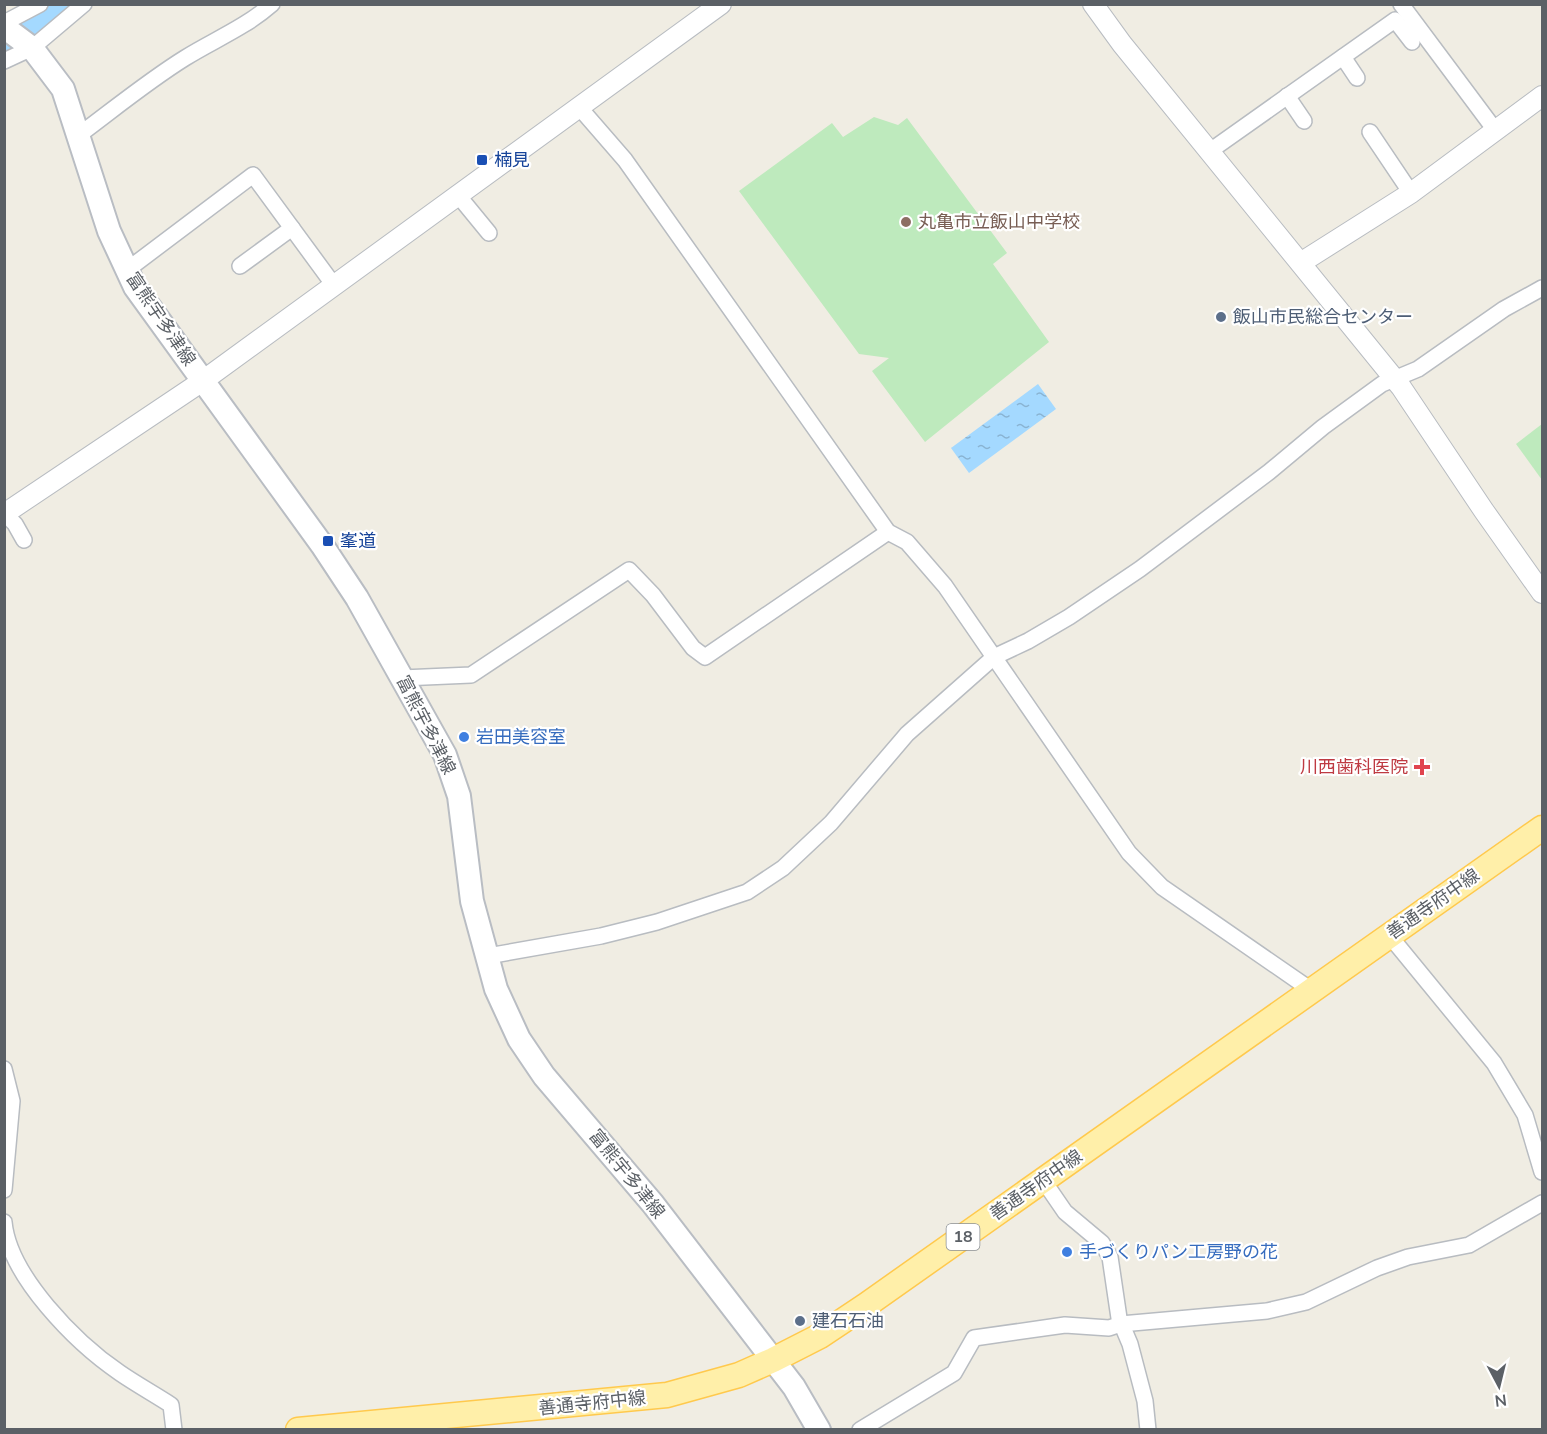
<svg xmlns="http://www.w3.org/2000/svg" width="1547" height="1434" font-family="'Nunito Sans','Noto Sans JP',sans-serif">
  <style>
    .green { fill: #beeabd }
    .water { fill: url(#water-ripples) }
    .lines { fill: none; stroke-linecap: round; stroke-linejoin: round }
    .stream { stroke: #a4d9ff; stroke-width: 4.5 }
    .river { stroke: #a4d9ff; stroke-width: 26 }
    .minor-casing { stroke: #b8bcc1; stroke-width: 18 }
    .tertiary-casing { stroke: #b8bcc1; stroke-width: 22 }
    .secondary-casing { stroke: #b9bdc3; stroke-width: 26 }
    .primary-casing { stroke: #ffc94d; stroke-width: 27 }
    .minor { stroke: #fff; stroke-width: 15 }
    .tertiary { stroke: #fff; stroke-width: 20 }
    .secondary { stroke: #fff; stroke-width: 22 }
    .primary { stroke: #ffefa9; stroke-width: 24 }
    .transit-dot { fill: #1a4fb4; stroke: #fff; stroke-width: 2 }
    .education-dot { fill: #8d6e63; stroke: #fff; stroke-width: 2 }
    .service-dot { fill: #5c6f8a; stroke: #fff; stroke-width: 2 }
    .shop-dot { fill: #3f7fe0; stroke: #fff; stroke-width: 2 }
    .health-dot { fill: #e0444e; stroke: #fff; stroke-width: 2 }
    .labels { text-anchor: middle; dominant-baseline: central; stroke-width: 4.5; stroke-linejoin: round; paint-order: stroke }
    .shield { fill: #fff; stroke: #8c9094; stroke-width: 1.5 }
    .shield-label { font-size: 16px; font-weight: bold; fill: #5b6066 }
    .transit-label { font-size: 18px; fill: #164399; stroke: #fff; text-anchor: start }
    .education-label { font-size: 18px; fill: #785e54; stroke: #fff; text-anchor: start }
    .service-label { font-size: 18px; fill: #4e5e75; stroke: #fff; text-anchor: start }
    .street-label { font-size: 18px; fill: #5b6066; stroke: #fff }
    .shop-label { font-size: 18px; fill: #366cbe; stroke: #fff; text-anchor: start }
    .health-label { font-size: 18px; fill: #be3a42; stroke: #fff; text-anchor: end }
  </style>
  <defs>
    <pattern id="water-ripples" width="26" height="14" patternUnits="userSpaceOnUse" patternTransform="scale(1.5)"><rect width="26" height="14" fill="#a4d9ff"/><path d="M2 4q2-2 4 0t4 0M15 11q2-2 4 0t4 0" fill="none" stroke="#89b3d2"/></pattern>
  </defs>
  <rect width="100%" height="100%" fill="#f0ede3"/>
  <g class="green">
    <polygon points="874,117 898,125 907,118 1007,253 993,264 1049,342 925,442 872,371 889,358 859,354 739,191 832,123 843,137"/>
    <polygon points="1542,424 1542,480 1516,444"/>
  </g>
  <polygon class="water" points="1038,384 1056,409 969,473 951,448"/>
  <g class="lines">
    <polyline class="stream" points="20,19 31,25"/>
    <polyline class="river" points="4,40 46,16 60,4"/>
    <defs>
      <g id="minor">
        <polyline points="1401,4 1495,130"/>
        <polyline points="4,23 40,4"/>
        <polyline points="1343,57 1357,78"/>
        <polyline points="4,61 32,48 84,4"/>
        <polyline points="1287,96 1304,121"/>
        <polyline points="579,107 625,160 888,532 907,542 945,586 1129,853 1162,887 1311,990"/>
        <polyline points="1370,132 1411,193"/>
        <path d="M79 135C114 109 148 81 185 58 214 40 246 27 272 4"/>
        <polyline points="1210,151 1395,20 1412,42"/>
        <polyline points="457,194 489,233"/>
        <polyline points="240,266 292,228"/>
        <polyline points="127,270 253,175 333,284"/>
        <polyline points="5,514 15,524 24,540"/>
        <polyline points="402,678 471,675 629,570 653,595 693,648 705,657 888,532"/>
        <polyline points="1389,935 1494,1063 1525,1115 1542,1172"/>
        <polyline points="488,956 601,936 657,922 747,892 783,868 831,823 907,734 994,657 1028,641 1069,617 1140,569 1269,472 1323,427 1382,384 1418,369 1504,309 1542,288"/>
        <polyline points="4,1069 12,1101 4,1190"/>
        <polyline points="1043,1180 1065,1212 1102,1243 1110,1257 1119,1318 1130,1344 1145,1401 1148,1430"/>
        <path d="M4 1222C9 1276 76 1343 120 1373 136 1384 154 1394 171 1405L174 1430"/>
        <polyline points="860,1430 954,1373 974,1338 1065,1325 1109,1328 1121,1324 1267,1311 1306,1302 1377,1268 1408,1257 1469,1245 1542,1203"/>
      </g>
      <g id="tertiary">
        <polyline points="1093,4 1122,44 1401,387 1484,511 1542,593"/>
        <polyline points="1302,262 1411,193 1542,96"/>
        <polyline points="4,514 204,380 721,4"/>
      </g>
      <polyline id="secondary" points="4,27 32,48 63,89 109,231 135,287 322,545 357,598 445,755 459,796 472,901 496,989 519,1039 544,1076 653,1204 794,1387 819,1430"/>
      <polyline id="primary" points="298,1430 667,1395 739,1375 773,1360 820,1336 865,1306 1542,828"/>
    </defs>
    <use href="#minor" class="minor-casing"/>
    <use href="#tertiary" class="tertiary-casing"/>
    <use href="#secondary" class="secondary-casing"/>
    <use href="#primary" class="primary-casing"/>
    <use href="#minor" class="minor"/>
    <use href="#tertiary" class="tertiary"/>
    <use href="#secondary" class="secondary"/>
    <use href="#primary" class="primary"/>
  </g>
  <g class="transit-dot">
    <rect x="476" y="154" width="12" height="12" rx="3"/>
    <rect x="322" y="535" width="12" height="12" rx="3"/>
  </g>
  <circle class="education-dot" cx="906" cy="222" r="6"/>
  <g class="service-dot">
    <circle cx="1221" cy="317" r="6"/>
    <circle cx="800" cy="1321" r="6"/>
  </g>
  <g class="shop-dot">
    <circle cx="464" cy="737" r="6"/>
    <circle cx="1067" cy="1252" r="6"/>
  </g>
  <path class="health-dot" d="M1419 758h6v6h6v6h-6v6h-6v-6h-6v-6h6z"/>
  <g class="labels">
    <rect class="shield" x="946.5" y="1224" width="33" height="26" rx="4.5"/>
    <g class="shield-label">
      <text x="963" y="1237">18</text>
    </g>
    <g class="transit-label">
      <text x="494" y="160">楠見</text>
      <text x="340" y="541">峯道</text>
    </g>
    <g class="education-label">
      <text x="918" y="222">丸亀市立飯山中学校</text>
    </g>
    <g class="service-label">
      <text x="1233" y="317">飯山市民総合センター</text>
      <text x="812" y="1321">建石石油</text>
    </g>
    <g class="street-label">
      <text transform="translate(161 319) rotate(56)">富熊宇多津線</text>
      <text transform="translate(426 725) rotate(63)">富熊宇多津線</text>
      <text transform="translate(1433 904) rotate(-35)">善通寺府中線</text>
      <text transform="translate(627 1174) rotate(51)">富熊宇多津線</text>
      <text transform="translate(1036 1185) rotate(-35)">善通寺府中線</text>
      <text transform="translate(592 1403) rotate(-6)">善通寺府中線</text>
    </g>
    <g class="shop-label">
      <text x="476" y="737">岩田美容室</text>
      <text x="1079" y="1252">手づくりパン工房野の花</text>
    </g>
    <g class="health-label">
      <text x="1408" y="767">川西歯科医院</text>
    </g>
  </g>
  <rect width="1547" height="1434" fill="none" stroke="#5b6066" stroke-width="12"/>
  <g transform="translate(1499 1386) rotate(173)" stroke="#ffffff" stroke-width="4.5" paint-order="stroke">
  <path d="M0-4.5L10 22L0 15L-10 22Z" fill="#5b6066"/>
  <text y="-9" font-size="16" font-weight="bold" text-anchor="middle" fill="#5b6066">N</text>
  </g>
</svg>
